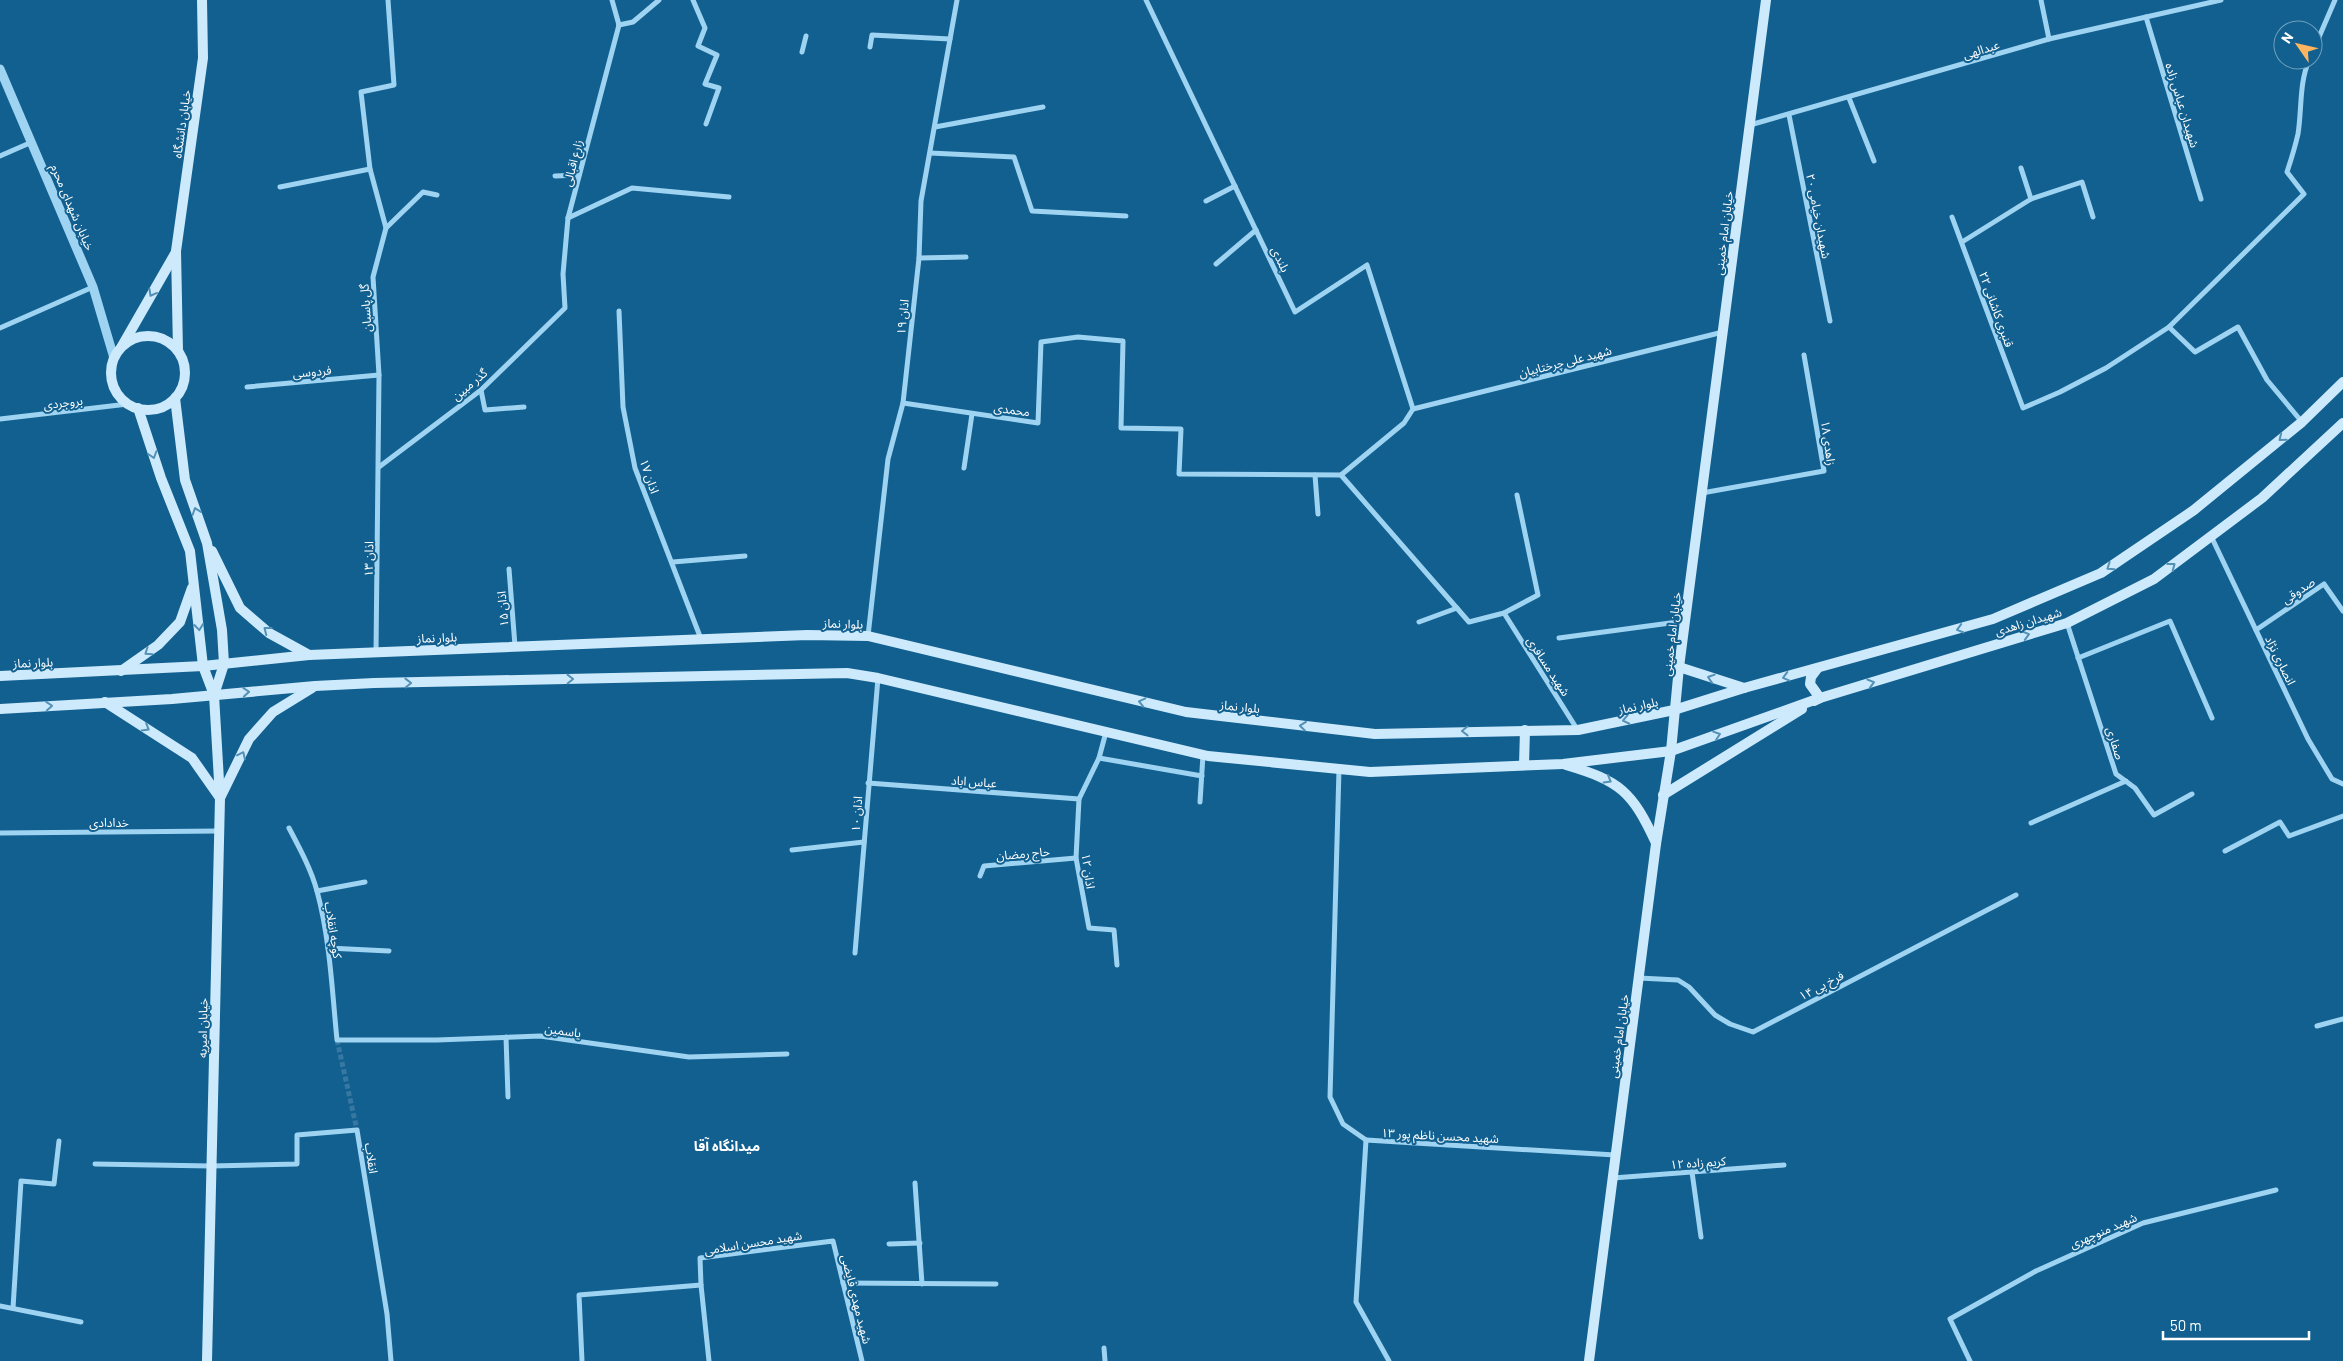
<svg xmlns="http://www.w3.org/2000/svg" width="2343" height="1361" font-family="Barlow,'Noto Sans Arabic',sans-serif">
  <style>
    .lines { fill: none; stroke-linecap: round; stroke-linejoin: round }
    .minor-tunnel { stroke: #3678a1; stroke-width: 5; stroke-dasharray: 5 2.5; stroke-linecap: butt }
    .minor { stroke: #9ed3f2; stroke-width: 5 }
    .tertiary { stroke: #9ed3f2; stroke-width: 9 }
    .secondary { stroke: #cceafc; stroke-width: 10 }
    .oneway { stroke: #5390b6 }
    .labels { text-anchor: middle; dominant-baseline: central; stroke-width: 4; stroke-linejoin: round; paint-order: stroke }
    .street-label { font-size: 12px; fill: #fff; stroke: #126090 }
    .neighbourhood-label { font-size: 14px; font-weight: bold; fill: #fff; stroke: #126090 }
  </style>
  <rect width="100%" height="100%" fill="#126090"/>
  <g class="lines">
    <polyline class="minor-tunnel" points="337,1040 357,1130"/>
    <g class="minor">
      <polyline points="612,0 619,25"/>
      <polyline points="693,0 705,28 698,46 717,55 705,84 719,88 706,124"/>
      <polyline points="1146,0 1295,312 1367,265 1413,409"/>
      <polyline points="2041,0 2049,39"/>
      <polyline points="2146,17 2201,199"/>
      <polyline points="619,25 633,22 659,0"/>
      <polyline points="870,47 872,35 950,39"/>
      <polyline points="2313,51 2335,0"/>
      <polyline points="802,52 806,36"/>
      <polyline points="1849,98 1874,161"/>
      <polyline points="1789,115 1830,321"/>
      <polyline points="1750,125 2049,39 2221,0"/>
      <polyline points="935,127 1043,107"/>
      <polyline points="930,153 1014,157 1032,211 1126,216"/>
      <polyline points="0,156 32,142"/>
      <polyline points="2021,168 2031,199"/>
      <polyline points="555,176 579,175"/>
      <polyline points="280,187 370,169"/>
      <polyline points="1206,201 1235,186"/>
      <path d="M1952 217 2023 408 2060 392 2106 368 2169 327 2304 194 2287 172C2291 160 2295 147 2298 134 2302 109 2299 84 2309 60"/>
      <polyline points="568,218 632,188 729,197"/>
      <polyline points="386,228 423,192 437,195"/>
      <polyline points="1962,242 2031,199 2082,182 2093,217"/>
      <polyline points="919,258 966,257"/>
      <polyline points="1216,264 1256,230"/>
      <polyline points="619,311 623,407 635,468 701,639"/>
      <polyline points="2169,327 2195,352 2238,327 2267,380 2302,422"/>
      <polyline points="0,328 93,287"/>
      <polyline points="247,387 379,375"/>
      <polyline points="481,390 485,410 524,407"/>
      <polyline points="903,403 1038,423 1041,342 1078,337 1123,341 1121,428 1181,429 1179,474 1341,475"/>
      <polyline points="1413,409 1404,423 1341,475 1469,622 1504,613 1538,595 1517,495"/>
      <polyline points="1413,409 1723,332"/>
      <polyline points="0,419 128,404"/>
      <polyline points="379,467 481,390 565,308 563,274 568,218 619,25"/>
      <polyline points="964,468 972,414"/>
      <polyline points="1315,475 1318,514"/>
      <polyline points="1702,493 1824,471 1804,355"/>
      <polyline points="2211,536 2308,739 2332,779 2343,784"/>
      <polyline points="673,562 745,556"/>
      <polyline points="509,569 515,646"/>
      <polyline points="1504,613 1577,729"/>
      <polyline points="1419,622 1457,608"/>
      <polyline points="2067,623 2116,774 2135,788 2154,815 2192,794"/>
      <polyline points="2256,630 2324,584 2343,611"/>
      <polyline points="868,636 888,459 903,403 919,258 921,201 957,0"/>
      <polyline points="1559,638 1685,621"/>
      <polyline points="376,652 379,375 373,277 386,228 370,169 361,92 394,85 388,0"/>
      <polyline points="2078,658 2170,621 2212,718"/>
      <polyline points="1106,732 1099,758 1079,799 1076,858 1089,928 1114,930 1117,965"/>
      <polyline points="1099,758 1202,776"/>
      <polyline points="1339,769 1330,1097 1343,1124 1366,1140"/>
      <polyline points="868,783 1079,799"/>
      <polyline points="1200,802 1203,755"/>
      <polyline points="2031,823 2126,781"/>
      <path d="M289 828C300 849 311 869 317 891 330 939 332 990 337 1040H437L540 1036 689 1057 787 1054"/>
      <polyline points="0,833 219,831"/>
      <polyline points="792,850 864,842"/>
      <polyline points="2225,851 2280,822 2289,836 2343,816"/>
      <polyline points="980,876 984,866 1076,858"/>
      <polyline points="317,891 365,882"/>
      <polyline points="328,948 389,951"/>
      <polyline points="855,953 878,678"/>
      <polyline points="1639,978 1678,980 1689,987 1715,1015 1730,1024 1753,1032 2016,895"/>
      <polyline points="2317,1026 2343,1019"/>
      <polyline points="506,1037 508,1097"/>
      <polyline points="95,1164 211,1166 297,1164 297,1135 357,1130 387,1314 391,1361"/>
      <polyline points="1692,1172 1701,1237"/>
      <polyline points="1613,1178 1784,1165"/>
      <polyline points="915,1183 922,1284"/>
      <polyline points="889,1244 920,1243"/>
      <polyline points="843,1283 996,1284"/>
      <polyline points="0,1306 81,1322"/>
      <polyline points="13,1308 21,1181 54,1184 59,1141"/>
      <polyline points="1104,1348 1105,1361"/>
      <polyline points="582,1361 579,1295 701,1285"/>
      <polyline points="709,1361 701,1285 700,1258 833,1241 862,1361"/>
      <polyline points="1389,1361 1356,1302 1366,1140 1615,1155"/>
      <polyline points="1970,1361 1950,1319 2036,1271 2143,1223 2276,1190"/>
    </g>
    <polyline class="tertiary" points="0,69 93,287 114,358"/>
    <g class="secondary">
      <circle cx="148" cy="373" r="37"/>
      <polyline points="122,346 176,252"/>
      <polyline points="178,351 176,251 203,58 202,0"/>
      <polyline points="175,398 185,480 207,543 222,630 224,664 214,695"/>
      <polyline points="138,408 161,478 190,551 203,666 214,695 220,798 207,1361"/>
      <polyline points="212,551 240,608 269,633 309,655"/>
      <polyline points="1679,667 1744,688"/>
      <polyline points="121,671 158,645 180,622 192,588"/>
      <polyline points="0,676 203,666 309,655 807,635 868,636 1186,712 1375,734 1578,730 1674,710 1744,688 1993,619 2101,573 2194,510 2302,422 2343,382"/>
      <polyline points="1814,701 1820,698 1810,684 1811,677 1817,669"/>
      <polyline points="105,702 192,758 220,798 249,739 273,712 312,688"/>
      <polyline points="0,709 172,699 315,686 374,683 847,673 878,678 1208,756 1370,772 1563,764 1671,751 1820,698 2067,623 2154,579 2262,498 2343,423"/>
      <polyline points="1524,765 1525,730"/>
      <path d="M1566 765C1620 781 1632 791 1656 843"/>
      <polyline points="1663,795 1802,709"/>
      <polyline points="1589,1361 1656,844 1671,751 1679,667 1766,0"/>
    </g>
  </g>
  <defs><path id="oneway-chevron" d="M-2-3.5L2.5 0L-2 3.5" fill="none" stroke-width="1.6" stroke-linecap="round" stroke-linejoin="round" transform="scale(1.25)"/></defs>
  <g class="oneway">
    <use href="#oneway-chevron" transform="translate(152 293) rotate(119)"/>
    <use href="#oneway-chevron" transform="translate(2282 438) rotate(141)"/>
    <use href="#oneway-chevron" transform="translate(153 455) rotate(72)"/>
    <use href="#oneway-chevron" transform="translate(196 511) rotate(-109)"/>
    <use href="#oneway-chevron" transform="translate(2172 566) rotate(-37)"/>
    <use href="#oneway-chevron" transform="translate(2110 567) rotate(146)"/>
    <use href="#oneway-chevron" transform="translate(199 627) rotate(83)"/>
    <use href="#oneway-chevron" transform="translate(1960 629) rotate(164)"/>
    <use href="#oneway-chevron" transform="translate(267 630) rotate(-142)"/>
    <use href="#oneway-chevron" transform="translate(2026 635) rotate(-17)"/>
    <use href="#oneway-chevron" transform="translate(148 652) rotate(145)"/>
    <use href="#oneway-chevron" transform="translate(1786 677) rotate(165)"/>
    <use href="#oneway-chevron" transform="translate(1711 678) rotate(-162)"/>
    <use href="#oneway-chevron" transform="translate(570 679) rotate(-1)"/>
    <use href="#oneway-chevron" transform="translate(408 683) rotate(-1)"/>
    <use href="#oneway-chevron" transform="translate(1871 683) rotate(-17)"/>
    <use href="#oneway-chevron" transform="translate(246 692) rotate(-5)"/>
    <use href="#oneway-chevron" transform="translate(1142 702) rotate(-167)"/>
    <use href="#oneway-chevron" transform="translate(49 706) rotate(-4)"/>
    <use href="#oneway-chevron" transform="translate(1626 720) rotate(168)"/>
    <use href="#oneway-chevron" transform="translate(1303 726) rotate(-174)"/>
    <use href="#oneway-chevron" transform="translate(146 728) rotate(31)"/>
    <use href="#oneway-chevron" transform="translate(1465 731) rotate(179)"/>
    <use href="#oneway-chevron" transform="translate(1717 735) rotate(-19)"/>
    <use href="#oneway-chevron" transform="translate(242 755) rotate(-64)"/>
    <use href="#oneway-chevron" transform="translate(1608 780) rotate(30)"/>
  </g>
  <g class="labels">
    <g class="street-label">
      <text transform="translate(1981 49) rotate(-17)">عبدالهی</text>
      <text transform="translate(2183 105) rotate(73)">شهیدان عباس زاده</text>
      <text transform="translate(181 124) rotate(-82)">خیابان دانشگاه</text>
      <text transform="translate(572 163) rotate(-76)">زارع اقبالی</text>
      <text transform="translate(73 207) rotate(67)">خیابان شهدای محرم</text>
      <text transform="translate(1819 216) rotate(79)">شهیدان خیامی ۲۰</text>
      <text transform="translate(1723 233) rotate(-83)">خیابان امام خمینی</text>
      <text transform="translate(1281 259) rotate(64)">بلندی</text>
      <text transform="translate(365 308) rotate(-94)">گل پاسبان</text>
      <text transform="translate(1997 309) rotate(70)">قنبری کاشانی ۲۲</text>
      <text transform="translate(902 317) rotate(-84)">اذان ۱۹</text>
      <text transform="translate(1565 361) rotate(-14)">شهید علی چرختابیان</text>
      <text transform="translate(312 371) rotate(-5)">فردوسی</text>
      <text transform="translate(469 384) rotate(-40)">گذر مبین</text>
      <text transform="translate(63 402) rotate(-7)">بروجردی</text>
      <text transform="translate(1012 409) rotate(8)">محمدی</text>
      <text transform="translate(1829 443) rotate(82)">زاهدی ۱۸</text>
      <text transform="translate(650 476) rotate(71)">اذان ۱۷</text>
      <text transform="translate(368 559) rotate(-89)">اذان ۱۳</text>
      <text transform="translate(2298 590) rotate(-34)">صدوقی</text>
      <text transform="translate(502 609) rotate(-95)">اذان ۱۵</text>
      <text transform="translate(2028 621) rotate(-17)">شهیدان زاهدی</text>
      <text transform="translate(843 623) rotate(2)">بلوار نماز</text>
      <text transform="translate(1671 634) rotate(-83)">خیابان امام خمینی</text>
      <text transform="translate(437 637) rotate(-2)">بلوار نماز</text>
      <text transform="translate(2281 660) rotate(64)">انصاری نژاد</text>
      <text transform="translate(33 662) rotate(-2)">بلوار نماز</text>
      <text transform="translate(1549 666) rotate(57)">شهید مسافری</text>
      <text transform="translate(1638 705) rotate(-12)">بلوار نماز</text>
      <text transform="translate(1240 706) rotate(6)">بلوار نماز</text>
      <text transform="translate(2116 743) rotate(72)">صفاری</text>
      <text transform="translate(974 781) rotate(4)">عباس اباد</text>
      <text transform="translate(856 814) rotate(-86)">اذان ۱۰</text>
      <text x="109" y="822">خدادادی</text>
      <text transform="translate(1023 853) rotate(-5)">حاج رمضان</text>
      <text transform="translate(1089 871) rotate(82)">اذان ۱۲</text>
      <text transform="translate(334 930) rotate(81)">کوچه انقلاب</text>
      <text transform="translate(1821 985) rotate(-28)">فرخ پی ۱۴</text>
      <text transform="translate(202 1028) rotate(-89)">خیابان امیریه</text>
      <text transform="translate(563 1030) rotate(8)">یاسمین</text>
      <text transform="translate(1618 1036) rotate(-82)">خیابان امام خمینی</text>
      <text transform="translate(1440 1135) rotate(3)">شهید محسن ناظم پور ۱۳</text>
      <text transform="translate(372 1158) rotate(81)">انقلاب</text>
      <text transform="translate(1698 1162) rotate(-4)">کریم زاده ۱۲</text>
      <text transform="translate(2103 1230) rotate(-23)">شهید منوچهری</text>
      <text transform="translate(753 1242) rotate(-9)">شهید محسن اسلامی</text>
      <text transform="translate(857 1299) rotate(76)">شهید مهدی فایضی</text>
    </g>
    <g class="neighbourhood-label">
      <text x="727" y="1145">میدانگاه آقا</text>
    </g>
  </g>
  <g transform="translate(2298 45) rotate(304)"><circle r="24" fill="#126090" stroke="#71a0bc"/>
  <path d="M0-4L9 19L0 12L-9 19Z" fill="#ffb45f"/>
  <text y="-8" font-size="14" font-weight="bold" text-anchor="middle" fill="#ffffff">N</text>
  </g>
  <path d="M2163 1331v8h146v-8" fill="none" stroke="#ffffff" stroke-width="2.5"/>
  <text x="2170" y="1331" font-size="15" fill="#ffffff" stroke="#126090" stroke-width="4" paint-order="stroke">50 m</text>
</svg>
